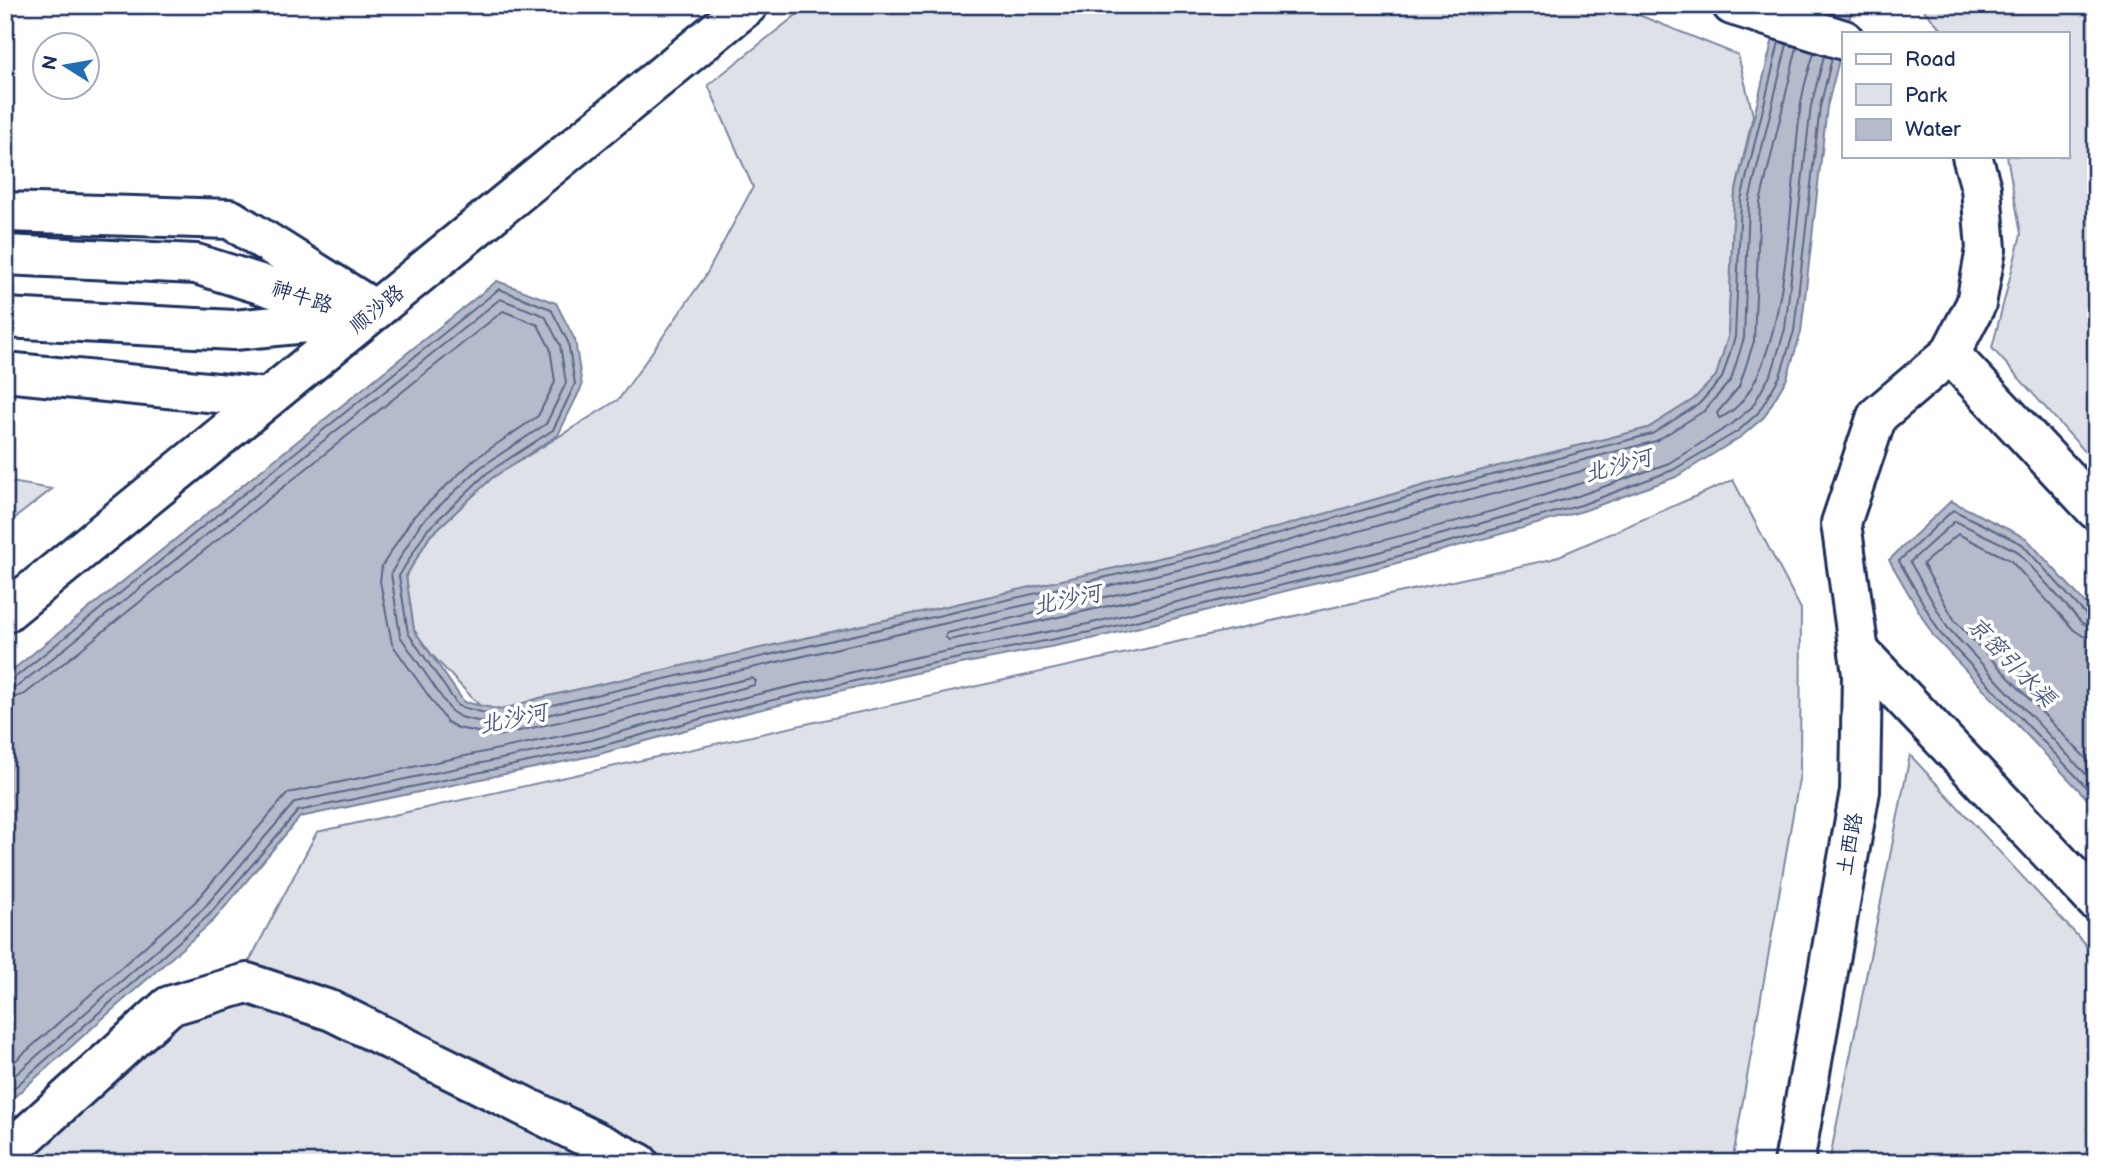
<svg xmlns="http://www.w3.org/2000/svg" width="2101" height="1168" font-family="'Balsamiq Sans','LXGW WenKai TC',sans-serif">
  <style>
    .green { fill: #dee1e7; stroke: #7c88a2; stroke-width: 2 }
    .water { fill: #b5bbca; stroke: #77839f; stroke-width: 2 }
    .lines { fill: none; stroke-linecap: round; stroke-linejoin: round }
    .shore { stroke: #596789; stroke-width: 2 }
    .minor-casing { stroke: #1b2f5e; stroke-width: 44 }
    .major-casing { stroke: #1b2f5e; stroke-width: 44 }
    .minor { stroke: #fff; stroke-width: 38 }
    .major { stroke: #fff; stroke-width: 38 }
    .labels { text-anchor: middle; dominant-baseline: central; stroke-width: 7; stroke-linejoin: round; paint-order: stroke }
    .street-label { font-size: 21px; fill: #1b2f5e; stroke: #fff }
    .water-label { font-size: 23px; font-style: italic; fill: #49597e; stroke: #fff }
  </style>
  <rect width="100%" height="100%" fill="#fff"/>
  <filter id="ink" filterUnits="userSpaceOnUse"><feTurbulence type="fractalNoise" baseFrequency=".0143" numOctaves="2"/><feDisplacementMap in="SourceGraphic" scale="14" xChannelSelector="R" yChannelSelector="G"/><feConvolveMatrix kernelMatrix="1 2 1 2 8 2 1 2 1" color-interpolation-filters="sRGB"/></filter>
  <g filter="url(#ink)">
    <g class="green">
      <polygon points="809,5 1614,5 1738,55 1753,115 1734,199 1728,337 1716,376 1694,399 1648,428 1432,483 1217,545 540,698 501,710 480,706 432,655 414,630 406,576 430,536 492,478 619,399 706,275 753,187 708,85"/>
      <polygon points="1919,5 2096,5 2096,464 1992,348 2021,234 2007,156 2068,156 2068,33 1945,33"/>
      <polygon points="1733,480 1801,609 1800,774 1732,1163 18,1163 250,960 317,832 1552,559"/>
      <polygon points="5,481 52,489 5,526"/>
      <polygon points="1910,755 2096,956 2096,1163 1829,1163"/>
    </g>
    <g class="water">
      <polygon points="1781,5 1853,5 1827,107 1801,332 1787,378 1764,417 1742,436 1676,477 1583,511 1379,568 1091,639 920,672 750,712 596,755 300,817 214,920 5,1105 5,676 497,281 556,303 575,340 582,386 558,435 492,478 430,536 406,576 414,630 464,702 501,710 540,698 1217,545 1432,483 1648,428 1694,399 1716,376 1728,337 1734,199"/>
      <polygon points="1951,501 2026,538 2096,615 2096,808 1934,637 1889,560"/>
    </g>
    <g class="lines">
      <g class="shore">
        <path d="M1797 47 1760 203 1754 341 1739 387 1717 413 1719 418C1792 392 1790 172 1801 104 1803 87 1809 70 1814 53"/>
        <path d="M1625 460 1629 463 1627 467C1519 507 1407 535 1296 562 1180 590 1065 617 949 640L945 637 947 633 1224 570 1439 508Z"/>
        <polyline points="2096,619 2088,617 2022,544 1953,510 1899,561 1940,633 2096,797"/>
        <polyline points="2096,628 2082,623 2017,551 1955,521 1910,562 1947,627 2096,785"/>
        <polyline points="2096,638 2083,636 2074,630 2010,560 1958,534 1923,564 1955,621 2096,769"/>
        <polyline points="5,681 13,679 499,289 551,309 568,342 575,384 553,430 487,473 426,531 399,576 408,633 458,706 500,717 1219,551 1434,490 1652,434 1699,404 1722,378 1735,337 1741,200 1779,42"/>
        <polyline points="5,690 18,686 500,299 545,316 560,345 566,383 546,424 481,467 420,524 391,573 400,636 451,711 460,717 499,726 1221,560 1437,498 1656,441 1704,411 1731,380 1744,338 1749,201 1787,44"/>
        <polyline points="5,700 25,694 503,311 538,325 550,348 555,382 538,416 475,459 413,517 382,566 380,581 392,644 447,722 458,728 497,736 752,678 756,681 754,685 590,730 288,793 195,902 5,1070"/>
        <polyline points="5,1084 203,909 295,802 592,740 746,697 917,657 1088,624 1375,553 1578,496 1669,463 1732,424 1752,407 1772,372 1785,329 1811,106 1824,56"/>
        <polyline points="5,1096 209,915 298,811 594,748 748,706 919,666 1090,632 1377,562 1581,505 1673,470 1738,431 1758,413 1780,376 1794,331 1820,107 1832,58"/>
      </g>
      <defs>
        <g id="minor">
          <polyline points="1732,5 1844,40"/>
          <polyline points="5,212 230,219 375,310"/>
          <polyline points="1950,354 2096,510"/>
          <polyline points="5,372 267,398"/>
          <polyline points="1859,651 2096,901"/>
          <polyline points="5,1155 169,1006 247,983 332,1011 639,1163"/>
          <polyline points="1794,1163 1860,791 1862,674 1841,523 1877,416 1950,354 1976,304 1986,249 1981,188 1972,156"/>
        </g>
        <g id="major">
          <polyline points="5,255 196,264 366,317"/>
          <polyline points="5,318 234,330 349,319"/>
          <polyline points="5,613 748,5"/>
        </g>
      </defs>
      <use href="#minor" class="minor-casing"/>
      <use href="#major" class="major-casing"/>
      <use href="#minor" class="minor"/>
      <use href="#major" class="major"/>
    </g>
  </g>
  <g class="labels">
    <g class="street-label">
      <text transform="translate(302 297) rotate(18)">神牛路</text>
      <text transform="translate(377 309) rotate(-39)">顺沙路</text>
      <text transform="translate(1850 844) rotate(-80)">土西路</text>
    </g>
    <g class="water-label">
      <text transform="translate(1618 466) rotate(-15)">北沙河</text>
      <text transform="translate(1067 600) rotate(-12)">北沙河</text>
      <text transform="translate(2011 662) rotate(46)">京密引水渠</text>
      <text transform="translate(513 719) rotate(-12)">北沙河</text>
    </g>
  </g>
  <rect width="2101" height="1168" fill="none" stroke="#fff" stroke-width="28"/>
  <rect x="14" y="14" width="2073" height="1140" fill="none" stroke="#1b2f5e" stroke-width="2.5" filter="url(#ink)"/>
  <rect x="1842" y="32" width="228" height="126" fill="#ffffff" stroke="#a4acbf" stroke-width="2"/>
  <rect x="1856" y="54" width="35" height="10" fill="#ffffff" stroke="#a4acbf" stroke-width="2"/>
  <text x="1905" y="66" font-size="21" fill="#1b2f5e">Road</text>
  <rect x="1856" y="84" width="35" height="21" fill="#dee1e7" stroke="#a4acbf" stroke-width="2"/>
  <text x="1905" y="102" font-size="21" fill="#1b2f5e">Park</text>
  <rect x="1856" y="119" width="35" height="21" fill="#b5bbca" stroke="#a4acbf" stroke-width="2"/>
  <text x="1905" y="136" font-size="21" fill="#1b2f5e">Water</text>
  <g transform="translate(66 66) rotate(281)"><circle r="33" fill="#ffffff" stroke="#a4acbf" stroke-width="2"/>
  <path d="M0-5L12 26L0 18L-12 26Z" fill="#1f6fb2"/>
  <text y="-10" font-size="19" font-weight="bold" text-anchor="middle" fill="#1b2f5e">N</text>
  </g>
</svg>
